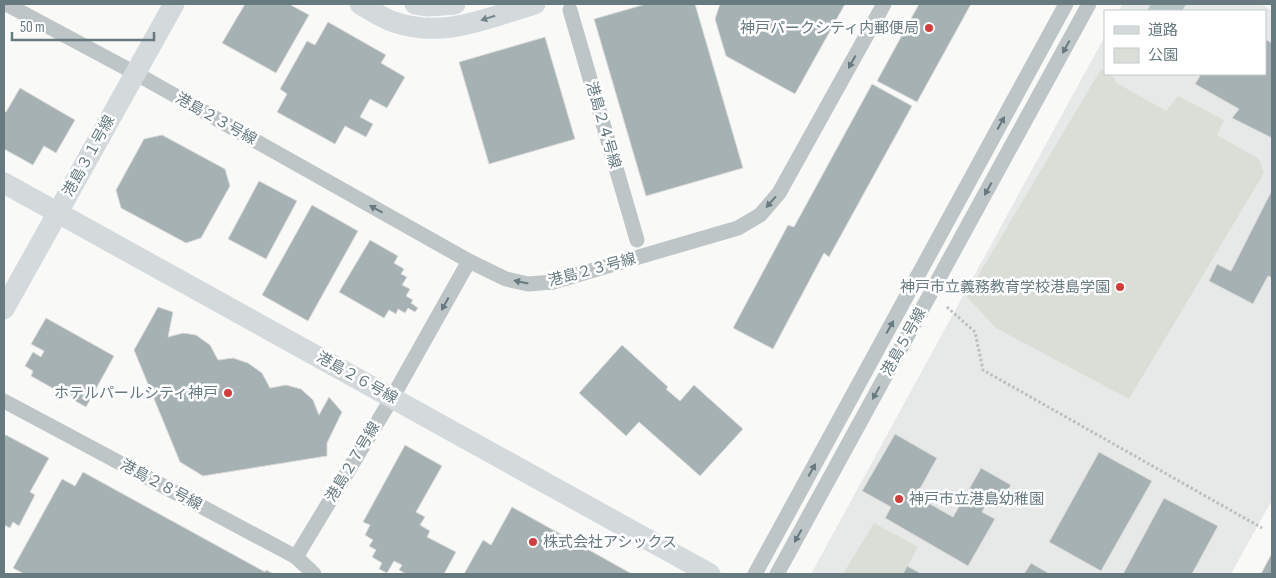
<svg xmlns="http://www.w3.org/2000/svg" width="1276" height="578" font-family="'Sofia Sans Condensed','Noto Sans JP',sans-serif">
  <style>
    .built { fill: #e7e9e8 }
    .green { fill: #dbded7 }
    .water { fill: #b6c5c6 }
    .building { fill: #a6b1b4; stroke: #dbdbd9 }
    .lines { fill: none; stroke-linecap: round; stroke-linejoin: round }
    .path { stroke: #b9bebf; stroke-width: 3; stroke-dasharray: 2.5 2.5; stroke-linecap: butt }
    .street { stroke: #bec5c6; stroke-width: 15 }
    .secondary { stroke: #d4d9dc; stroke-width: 21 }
    .oneway { fill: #718489 }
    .oneway2 { fill: #667a80 }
    .poi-dot { fill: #d53d3b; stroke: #fff; stroke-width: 2 }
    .labels { text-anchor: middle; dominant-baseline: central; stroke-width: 5; stroke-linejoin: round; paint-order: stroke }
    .poi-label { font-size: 15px; fill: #667a80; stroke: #fff; text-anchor: end }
    .street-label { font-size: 15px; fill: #667a80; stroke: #fff }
  </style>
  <rect width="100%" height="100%" fill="#f9f9f7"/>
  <polygon class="built" points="1123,4 1260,4 1272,10 1272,500 1231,574 811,574 1105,36 1105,74 1265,74 1265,11 1118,11"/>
  <g class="green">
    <polygon points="1101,69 1105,71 1105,74 1111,74 1117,83 1166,111 1178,96 1224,120 1217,135 1259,159 1264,173 1129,399 996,328 966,296"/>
    <polygon points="874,523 918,547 903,574 843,574"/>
  </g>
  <polygon class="water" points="1151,4 1186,4 1182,11 1147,11"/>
  <g class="building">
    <polygon points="245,4 289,4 309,15 276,73 222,43"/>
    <polygon points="646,4 695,4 743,168 646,196 594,19"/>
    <polygon points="720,4 845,4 795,94 726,56 715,19"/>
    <polygon points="919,4 971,4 917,102 877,81"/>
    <polygon points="328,22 386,55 381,63 405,77 387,108 370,99 360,117 373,124 366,137 345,126 335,144 277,112 287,94 280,89 307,41 315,45"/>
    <polygon points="545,37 575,139 489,164 459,62"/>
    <polygon points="1265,39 1272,43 1272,138 1232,118 1239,109 1195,84 1201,74 1265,74"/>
    <polygon points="872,84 912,106 829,257 824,253 773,349 733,328 788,225 794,227"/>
    <polygon points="20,88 75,120 56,153 44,146 33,165 4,149 4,111 6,112"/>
    <polygon points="162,135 225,169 230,186 201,238 186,243 121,208 116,190 144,139"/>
    <polygon points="259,181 297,201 266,259 228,239"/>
    <polygon points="1272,190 1272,278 1268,276 1253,304 1209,281 1217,264 1231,271"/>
    <polygon points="312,205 358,231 308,321 262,295"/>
    <polygon points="370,240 398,256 394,263 404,269 401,274 407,277 402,285 410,289 406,296 413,300 411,303 418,308 415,312 408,308 405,313 398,309 396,314 389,310 384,318 339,292"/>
    <polygon points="158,307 173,312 168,337 183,333 196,335 210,345 218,360 233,358 248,363 262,373 270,388 286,385 301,389 313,400 319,415 329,397 342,412 327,443 327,456 203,476 180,462 134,350"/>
    <polygon points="46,318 114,356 86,407 31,376 33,371 25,366 33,352 41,357 44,351 31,344"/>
    <polygon points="622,345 668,387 666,389 680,401 694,385 743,429 700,476 639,422 626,436 579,393"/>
    <polygon points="895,434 937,458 916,496 953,517 981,468 1011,485 997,508 987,502 982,512 995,519 968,566 885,518 891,507 862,491"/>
    <polygon points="6,435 49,458 30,492 35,495 19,526 13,522 10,528 4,525 4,436"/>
    <polygon points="405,445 442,466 416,512 425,517 420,525 430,531 427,537 456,552 444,574 406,574 399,570 402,565 394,561 387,573 379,569 382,563 372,557 376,550 369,546 373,540 365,535 370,525 363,522"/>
    <polygon points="1099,452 1152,481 1101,571 1049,542"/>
    <polygon points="83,472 265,572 266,570 274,574 24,574 13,568 62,479 75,486"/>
    <polygon points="1164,498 1218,526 1192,574 1123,574"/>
    <polygon points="512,507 632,574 464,574 483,540 491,545"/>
    <polygon points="1272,553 1272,574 1261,574"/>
    <polygon points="1031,563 1050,574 1024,574"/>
    <polygon points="907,566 922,574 903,574"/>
  </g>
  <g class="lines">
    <polyline class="path" points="947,307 975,332 983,370 1262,528"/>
    <g class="street">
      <polyline points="6,4 135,73 469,261 506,279 528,284 553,282 738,228 760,215 779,193 884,4"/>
      <polyline points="570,10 637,240"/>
      <polyline points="4,401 296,557 314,574"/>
      <polyline points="296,557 392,398 469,261"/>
      <polyline points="755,574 1066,4"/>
      <polyline points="777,574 1089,4"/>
    </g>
    <g class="secondary">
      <path d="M360 4C370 10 382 18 394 22 444 39 487 18 535 4"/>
      <polyline points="415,4 429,6 455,4"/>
      <polyline points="4,183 710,574"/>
      <polyline points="4,309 174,4"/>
    </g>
  </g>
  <defs><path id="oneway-solid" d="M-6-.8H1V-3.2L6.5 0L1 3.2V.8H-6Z" transform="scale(1.25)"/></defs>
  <use class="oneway" href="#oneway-solid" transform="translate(488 18) rotate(163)"/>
  <g class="oneway2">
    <use href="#oneway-solid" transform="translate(1066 47) rotate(119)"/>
    <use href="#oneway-solid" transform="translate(852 62) rotate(119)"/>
    <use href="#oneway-solid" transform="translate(1001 123) rotate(-61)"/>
    <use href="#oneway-solid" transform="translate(988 189) rotate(119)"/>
    <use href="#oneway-solid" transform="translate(771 202) rotate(131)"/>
    <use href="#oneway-solid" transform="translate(376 209) rotate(-151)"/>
    <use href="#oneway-solid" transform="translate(521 282) rotate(-168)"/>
    <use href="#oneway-solid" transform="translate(445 304) rotate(119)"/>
    <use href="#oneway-solid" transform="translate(890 327) rotate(-61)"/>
    <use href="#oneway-solid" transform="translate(876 393) rotate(119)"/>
    <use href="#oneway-solid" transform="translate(812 470) rotate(-61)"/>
    <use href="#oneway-solid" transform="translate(798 536) rotate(119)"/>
  </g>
  <g class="poi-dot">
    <circle cx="929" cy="28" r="5"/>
    <circle cx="1120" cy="287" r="5"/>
    <circle cx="228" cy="393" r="5"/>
    <circle cx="899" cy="499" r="5"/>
    <circle cx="533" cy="542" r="5"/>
  </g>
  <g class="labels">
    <g class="poi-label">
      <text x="919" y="28">神戸パークシティ内郵便局</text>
      <text x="1110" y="287">神戸市立義務教育学校港島学園</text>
      <text x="218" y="393">ホテルパールシティ神戸</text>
      <text x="909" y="499" text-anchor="start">神戸市立港島幼稚園</text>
      <text x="543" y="542" text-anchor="start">株式会社アシックス</text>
    </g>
    <g class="street-label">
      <text transform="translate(216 119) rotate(29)">港島２３号線</text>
      <text transform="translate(603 125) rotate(74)">港島２４号線</text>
      <text transform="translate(89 156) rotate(-61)">港島３１号線</text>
      <text transform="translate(592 270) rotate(-15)">港島２３号線</text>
      <text transform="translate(904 342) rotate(-61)">港島５号線</text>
      <text transform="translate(357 378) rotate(29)">港島２６号線</text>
      <text transform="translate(353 462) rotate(-59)">港島２７号線</text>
      <text transform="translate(161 485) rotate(28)">港島２８号線</text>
    </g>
  </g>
  <rect width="1276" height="578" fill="none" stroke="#667a80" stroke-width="10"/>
  <rect x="1104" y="10" width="162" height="65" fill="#ffffff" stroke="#c2cacc"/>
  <rect x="1114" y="26" width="25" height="8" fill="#d4d9dc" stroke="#c2cacc"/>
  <text x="1148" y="35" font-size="15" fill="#667a80">道路</text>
  <rect x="1114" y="48" width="25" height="15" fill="#dbded7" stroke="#c2cacc"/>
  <text x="1148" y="60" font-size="15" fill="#667a80">公園</text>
  <path d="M12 32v8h142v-8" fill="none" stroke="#667a80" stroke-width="2.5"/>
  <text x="20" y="32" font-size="15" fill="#667a80" stroke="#ffffff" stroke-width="4" paint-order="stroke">50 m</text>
</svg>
